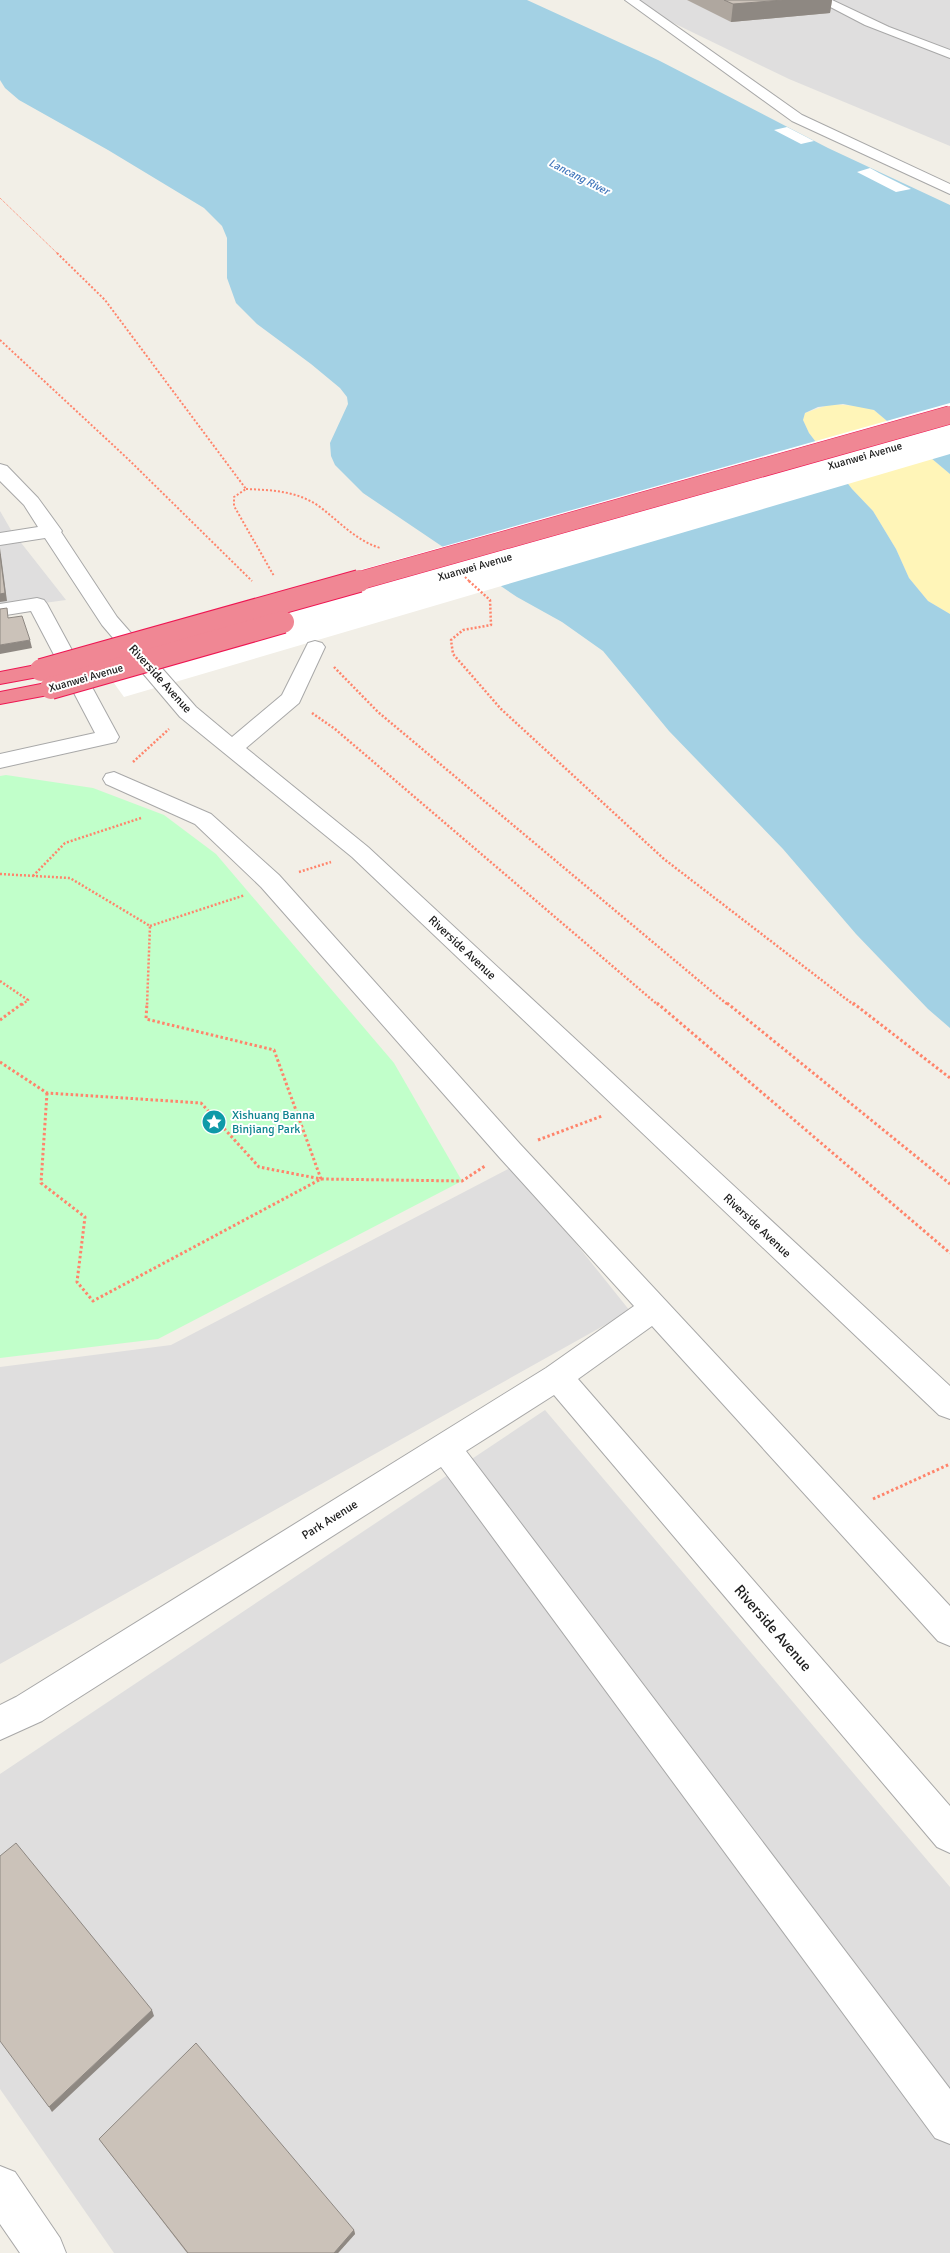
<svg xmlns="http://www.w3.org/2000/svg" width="950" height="2253" font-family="Signika,sans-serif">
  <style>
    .residential { fill: #dfdede }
    .sand { fill: #fff5b8 }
    .park { fill: #c1ffca }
    .water { fill: #a3d1e4 }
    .pier { fill: #fff }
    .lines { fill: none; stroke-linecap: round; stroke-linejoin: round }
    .minor-casing { stroke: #a8a8a8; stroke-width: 2 }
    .highway-casing { stroke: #ee1652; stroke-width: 2 }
    .path-far3 { stroke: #ff846b; stroke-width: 1; stroke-dasharray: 1 1; stroke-linecap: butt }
    .path-far2 { stroke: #ff846b; stroke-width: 2; stroke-dasharray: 2 2; stroke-linecap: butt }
    .path-far1 { stroke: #ff846b; stroke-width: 2.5; stroke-dasharray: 2 2; stroke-linecap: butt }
    .path { stroke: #ff846b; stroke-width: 3; stroke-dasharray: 2.5 2.5; stroke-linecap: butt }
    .minor { fill: #fff; fill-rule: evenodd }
    .highway { fill: #f08794; fill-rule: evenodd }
    .highway-bridge-far1-casing { stroke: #ee1652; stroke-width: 19; stroke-linecap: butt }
    .highway-bridge-casing { stroke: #ee1652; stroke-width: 24; stroke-linecap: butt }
    .highway-bridge-far1 { stroke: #f08794; stroke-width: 18 }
    .highway-bridge { stroke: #f08794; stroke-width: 22 }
    .wall { fill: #afa79f }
    .shaded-wall { fill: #8e8882 }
    .building { fill: #cbc2b9; stroke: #8e8882 }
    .labels { text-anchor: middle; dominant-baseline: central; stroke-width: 4; stroke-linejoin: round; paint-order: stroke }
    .far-water-label { font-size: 11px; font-style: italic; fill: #4277bc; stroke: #fff }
    .far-street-label { font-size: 11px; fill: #212121; stroke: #fff }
    .street-label { font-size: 12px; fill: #212121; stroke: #fff }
    .culture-label { font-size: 12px; fill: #0d838f; stroke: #fff; text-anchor: start }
    .near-street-label { font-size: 15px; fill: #212121; stroke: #fff }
  </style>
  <rect width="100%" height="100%" fill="#f2efe7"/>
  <g class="residential">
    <polygon points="626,0 950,0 950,146 789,79"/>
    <polygon points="0,511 11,530 66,600 0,609"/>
    <polygon points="514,1166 630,1311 0,1664 0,1367 171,1345"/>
    <polygon points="545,1410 950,1887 950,2253 114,2253 0,2089 0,1774"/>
  </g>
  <polygon class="sand" points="831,404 857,406 874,410 950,474 950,614 928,601 909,578 896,549 873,511 852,489 809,433 803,420 805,413"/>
  <polygon class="park" points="6,775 93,788 164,815 216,854 394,1063 462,1181 158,1339 0,1358 0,776"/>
  <polygon class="water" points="0,0 527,0 658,60 828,148 950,205 950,474 874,410 843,404 818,407 805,413 803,420 809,433 852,489 873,511 896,549 909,578 928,601 950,614 950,1028 928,1009 856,934 783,849 669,731 603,651 562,622 517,597 363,493 335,465 331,456 330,443 348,404 347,397 340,388 311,364 257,324 236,303 227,278 227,238 222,226 204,208 108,150 19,100 5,88 0,80"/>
  <g class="pier">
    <polygon points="787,127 814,141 801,144 774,130"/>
    <polygon points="870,168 879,173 911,189 896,192 857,172"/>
    <polygon points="950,403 950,454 124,697 88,647"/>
  </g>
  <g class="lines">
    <defs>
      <g id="minor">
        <polygon points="625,0 639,0 802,115 950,184 950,194 792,121"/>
        <polygon points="817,0 832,0 889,27 950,50 950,58 865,25"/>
        <polygon points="0,464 7,466 38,498 62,531 61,532 117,617 196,707 232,737 282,695 308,643 315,641 322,643 325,647 299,703 246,748 368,847 950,1386 950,1419 939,1415 352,857 180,717 102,625 45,538 0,545 0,533 38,527 24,505 0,481"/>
        <polygon points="37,598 44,600 47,604 119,737 116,742 0,768 0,754 95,733 31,611 0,616 0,604"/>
        <polygon points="114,772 211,814 279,875 520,1144 950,1606 950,1646 938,1641 652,1326 578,1379 950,1806 950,1853 937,1847 554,1395 466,1451 950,2089 950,2144 935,2138 441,1467 42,1721 0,1740 0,1705 16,1697 546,1368 634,1306 500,1158 261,887 195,824 106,784 103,779 106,774"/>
        <polygon points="0,2166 15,2172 60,2238 66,2253 20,2253 0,2224"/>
      </g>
      <g id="highway">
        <polygon points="41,664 49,665 52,670 49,675 0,684 0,672"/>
        <polygon points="51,682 59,683 62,688 59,693 0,704 0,692"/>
      </g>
    </defs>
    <use href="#minor" class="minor-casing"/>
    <use href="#highway" class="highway-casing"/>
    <polyline class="path-far3" points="0,198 58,254"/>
    <g class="path-far2">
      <polyline points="57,253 105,300 246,489 234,497 234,506 274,576"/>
      <polyline points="0,340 128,459 252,581"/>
      <path d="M246 489C272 490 298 491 320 507 340 522 355 540 380 548"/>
      <polyline points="465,577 470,582"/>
    </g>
    <g class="path-far1">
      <polyline points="469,581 490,600 491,625 463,630 451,640 453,654 501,709 664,859 854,1005"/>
      <polyline points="334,667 378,712 728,1005"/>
      <polyline points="312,713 335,729 658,1005"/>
      <polyline points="133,762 169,729"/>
      <polyline points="299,872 331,862"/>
      <polyline points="0,874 70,878 150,926 147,1005"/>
      <polyline points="33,876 65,843 141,818"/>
      <polyline points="150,926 245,895"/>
      <polyline points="0,981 28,1000 22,1005"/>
    </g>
    <g class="path">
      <polyline points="657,1003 950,1253"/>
      <polyline points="727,1003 950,1184"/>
      <polyline points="853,1003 950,1078"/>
      <polyline points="0,1020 23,1003"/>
      <polyline points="0,1062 47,1093 201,1103 259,1167 321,1179 274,1050 146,1019 147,1003"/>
      <polyline points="47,1093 41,1183 85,1217 77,1282 93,1301 321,1179 462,1181 485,1166"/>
      <polyline points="538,1140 602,1116"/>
      <polyline points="873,1499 950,1464"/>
    </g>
    <use href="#minor" class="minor"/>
    <use href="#highway" class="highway"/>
    <defs>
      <polyline id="highway-bridge-far1" points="355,582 950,415"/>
      <g id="highway-bridge">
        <polyline points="41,670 359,581"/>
        <polyline points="51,688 283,622"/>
      </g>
    </defs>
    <use href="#highway-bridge-far1" class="highway-bridge-far1-casing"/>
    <use href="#highway-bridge" class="highway-bridge-casing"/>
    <use href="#highway-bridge-far1" class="highway-bridge-far1"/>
    <use href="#highway-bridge" class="highway-bridge"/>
  </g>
  <g class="wall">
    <polygon points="687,0 832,0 830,13 731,22"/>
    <polygon points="99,2139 354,2230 355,2234 338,2253 187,2253"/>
  </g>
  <g class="shaded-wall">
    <polygon points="783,0 832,0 830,13 731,22 733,4"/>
    <polygon points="0,548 7,601 0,602"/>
    <polygon points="30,640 32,648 0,654 0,645"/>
    <polygon points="152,2010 154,2016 52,2112 49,2107"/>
    <polygon points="354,2230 355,2234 338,2253 334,2253"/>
  </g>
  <g class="building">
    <polygon points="724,0 783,0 733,4"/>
    <polygon points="0,554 5,593 0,594"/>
    <polygon points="7,608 8,618 22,616 30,640 0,645 0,609"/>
    <polygon points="16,1843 152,2010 49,2107 0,2041 0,1856"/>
    <polygon points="196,2043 354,2230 334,2253 188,2253 99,2139"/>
  </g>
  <defs>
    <symbol id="sight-disc" viewBox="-11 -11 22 22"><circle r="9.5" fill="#0f9aa8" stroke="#fff"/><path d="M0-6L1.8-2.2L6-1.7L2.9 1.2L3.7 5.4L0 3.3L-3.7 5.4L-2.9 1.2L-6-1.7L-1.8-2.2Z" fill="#fff"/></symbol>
  </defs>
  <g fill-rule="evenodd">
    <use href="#sight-disc" x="200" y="1108" width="28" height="28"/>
  </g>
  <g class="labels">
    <g class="far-water-label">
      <text transform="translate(579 177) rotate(27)">Lancang River</text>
    </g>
    <g class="far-street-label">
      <text transform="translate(865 456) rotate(-16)">Xuanwei Avenue</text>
      <text transform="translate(475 567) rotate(-16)">Xuanwei Avenue</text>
      <text transform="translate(86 678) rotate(-16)">Xuanwei Avenue</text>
    </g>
    <g class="street-label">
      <text transform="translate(160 679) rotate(48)">Riverside Avenue</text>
      <text transform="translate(462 948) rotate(43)">Riverside Avenue</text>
      <text transform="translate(757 1226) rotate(43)">Riverside Avenue</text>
      <text transform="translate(330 1520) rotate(-32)">Park Avenue</text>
    </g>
    <g class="culture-label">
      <text x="232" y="1115">Xishuang Banna<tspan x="232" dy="14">Binjiang Park</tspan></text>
    </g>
    <g class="near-street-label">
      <text transform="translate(773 1628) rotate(49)">Riverside Avenue</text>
    </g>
  </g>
</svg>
